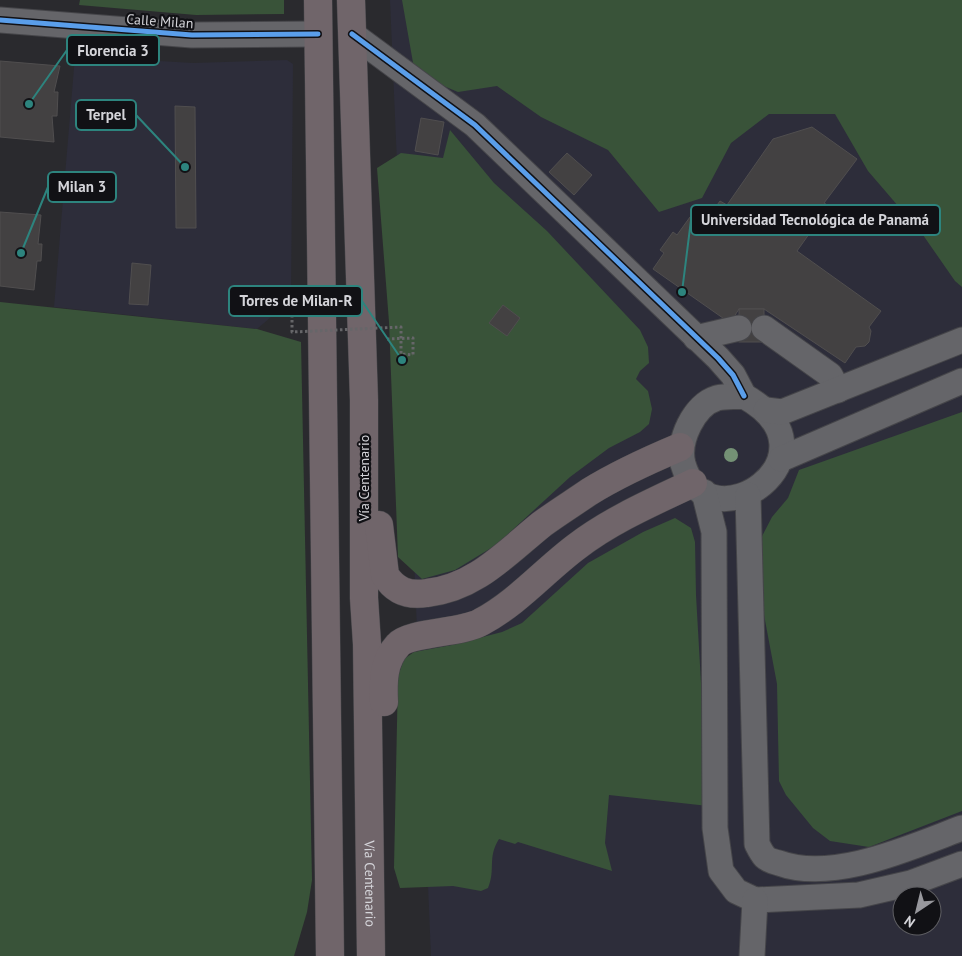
<svg xmlns="http://www.w3.org/2000/svg" width="962" height="956" font-family="'PT Sans',sans-serif">
  <style>
    .built { fill: #2d2d3a; fill-rule: evenodd }
    .green { fill: #395339 }
    .building { fill: #434142; stroke: #504e4f }
    .lines { fill: none; stroke-linecap: round; stroke-linejoin: round }
    .minor-casing { stroke: #454549; stroke-width: 27 }
    .highway-casing { stroke: #454549; stroke-width: 29 }
    .path { stroke: #666669; stroke-width: 3; stroke-dasharray: 2.5 2.5; stroke-linecap: butt }
    .minor { stroke: #656569; stroke-width: 25 }
    .highway { stroke: #70656a; stroke-width: 28 }
    .path-bridge { stroke: #666669; stroke-width: 3; stroke-dasharray: 2.5 2.5; stroke-linecap: butt }
    .cycleway-casing { stroke: #111115; stroke-width: 8 }
    .cycleway { stroke: #5a9eea; stroke-width: 5 }
    .tree { fill: #749175 }
    .labels { text-anchor: middle; dominant-baseline: central; stroke-width: 4.5; stroke-linejoin: round; paint-order: stroke }
    .street-label { font-size: 14px; fill: #d4d4d9; stroke: #111115 }
    .leader { fill: none; stroke: #2d847e; stroke-width: 2 }
    .callout-dot { fill: #2d847e; stroke: #111115; stroke-width: 2 }
    .callout { fill: #111115; stroke: #2d847e; stroke-width: 2 }
    .callout-label { font-size: 15px; text-anchor: middle; font-weight: bold; fill: #d4d4d9 }
  </style>
  <rect width="100%" height="100%" fill="#2a2a2e"/>
  <g class="built">
    <path d="M390 0H962V956H431ZM902 896H932V926H902Z"/>
    <polygon points="75,56 193,63 287,60 293,64 291,300 257,329 54,307"/>
  </g>
  <g class="green">
    <polygon points="80,0 284,0 284,14 196,15 79,5"/>
    <polygon points="402,0 962,0 962,287 955,281 923,235 868,171 835,114 769,114 731,143 702,198 659,212 608,150 541,117 497,86 458,92 415,74"/>
    <polygon points="450,130 494,183 547,231 640,330 648,347 649,363 640,371 636,379 648,391 652,409 649,424 640,432 609,448 570,477 496,545 455,570 422,579 398,557 389,322 377,168 401,153 443,158"/>
    <polygon points="0,302 257,329 301,342 312,880 307,912 294,956 0,956"/>
    <polygon points="962,412 962,811 869,847 830,841 813,828 786,795 779,781 777,684 764,615 760,540 772,517 788,498 799,470"/>
    <path d="M675 518 691 528 695 542 696 595 708 806 609 795 605 843 612 871 518 842 515 844 499 839C487 858 496 869 488 888L481 891 453 886 400 888 394 868 398 676 404 659 414 652 452 645 502 632 522 623 588 563 643 532Z"/>
  </g>
  <g class="building">
    <polygon points="0,61 60,66 54,92 58,92 57,116 52,116 54,142 0,137"/>
    <polygon points="175,106 195,107 196,228 176,228"/>
    <polygon points="421,118 444,122 438,155 415,151"/>
    <polygon points="812,127 857,159 824,203 829,206 797,251 881,311 869,327 871,331 869,342 865,346 856,347 845,363 764,309 739,309 730,323 653,269 664,253 660,250 673,232 677,235 690,217 702,226 720,201 727,205 773,139"/>
    <polygon points="567,153 592,175 574,195 549,172"/>
    <polygon points="0,212 41,215 38,244 42,244 41,261 37,261 34,290 0,286"/>
    <polygon points="132,263 151,265 148,305 129,304"/>
    <polygon points="503,305 520,318 507,336 489,323"/>
    <rect x="739" y="309" width="25" height="33"/>
  </g>
  <g class="lines">
    <defs>
      <g id="minor">
        <polyline points="0,20 192,35 318,34"/>
        <polyline points="352,34 475,125 718,358 733,375 744,396"/>
        <polyline points="764,328 830,375 838,390"/>
        <polyline points="696,338 739,328"/>
        <path d="M744 396C848 454 708 551 683 464 677 441 694 405 717 398 726 396 736 397 744 396Z"/>
        <polyline points="766,410 782,412 962,340"/>
        <polyline points="781,459 962,381"/>
        <polyline points="704,492 714,532 715,828 721,871 736,891 755,900 859,895 911,883 962,864"/>
        <path d="M748 495 757 844C759 848 762 854 765 857 768 860 775 862 779 863 833 883 911 847 962 828"/>
        <polyline points="752,956 755,900"/>
      </g>
      <g id="highway">
        <polyline points="318,0 330,956"/>
        <path id="s1" d="M351 0 364 400V598L367 644 371 956"/>
        <path d="M379 525 385 575C395 591 409 596 427 593 475 588 506 553 542 524 557 513 573 503 589 492 618 474 649 460 680 447"/>
        <path d="M384 702C383 682 383 661 398 645 409 632 463 633 481 622 517 603 544 571 576 547 611 520 653 502 693 483"/>
      </g>
    </defs>
    <use href="#minor" class="minor-casing"/>
    <use href="#highway" class="highway-casing"/>
    <g class="path">
      <polyline points="283,289 282,313 300,314"/>
      <polyline points="387,339 413,338 413,355"/>
    </g>
    <use href="#minor" class="minor"/>
    <use href="#highway" class="highway"/>
    <polyline class="path-bridge" points="283,289 292,289 292,332 401,327 401,354 413,355"/>
    <defs>
      <g id="cycleway">
        <polyline points="0,20 192,35 318,34"/>
        <polyline points="352,34 475,125 718,358 733,375 744,396"/>
      </g>
    </defs>
    <use href="#cycleway" class="cycleway-casing"/>
    <use href="#cycleway" class="cycleway"/>
  </g>
  <circle class="tree" cx="731" cy="455" r="7"/>
  <g class="labels">
    <g class="street-label">
      <text transform="translate(160 21) rotate(4)">Calle Milan</text>
      <text transform="translate(364 478) rotate(-90)">Vía Centenario</text>
      <text stroke="none"><textPath href="#s1" startOffset="884">Vía Centenario</textPath></text>
    </g>
  </g>
  <path class="leader" d="M29 104L67 50M185 167L136 115M21 253L48 187M682 292L691 220M402 360L362 301"/>
  <g class="callout-dot">
    <circle cx="29" cy="104" r="5"/>
    <circle cx="185" cy="167" r="5"/>
    <circle cx="21" cy="253" r="5"/>
    <circle cx="682" cy="292" r="5"/>
    <circle cx="402" cy="360" r="5"/>
  </g>
  <g class="callout">
    <rect x="67" y="35" width="92" height="30" rx="5"/>
    <rect x="76" y="100" width="60" height="30" rx="5"/>
    <rect x="48" y="172" width="68" height="30" rx="5"/>
    <rect x="691" y="205" width="249" height="30" rx="5"/>
    <rect x="229" y="286" width="133" height="30" rx="5"/>
  </g>
  <g class="callout-label">
    <text x="113" y="56">Florencia 3</text>
    <text x="106" y="120">Terpel</text>
    <text x="82" y="192">Milan 3</text>
    <text x="815" y="225">Universidad Tecnológica de Panamá</text>
    <text x="296" y="306">Torres de Milan-R</text>
  </g>
  <g transform="translate(917 911) rotate(215)"><circle r="24" fill="#111115" stroke="#5f5f63"/>
  <path d="M0-4L9 19L0 12L-9 19Z" fill="#98989d"/>
  <text y="-8" font-size="14" font-weight="bold" text-anchor="middle" fill="#d4d4d9">N</text>
  </g>
</svg>
